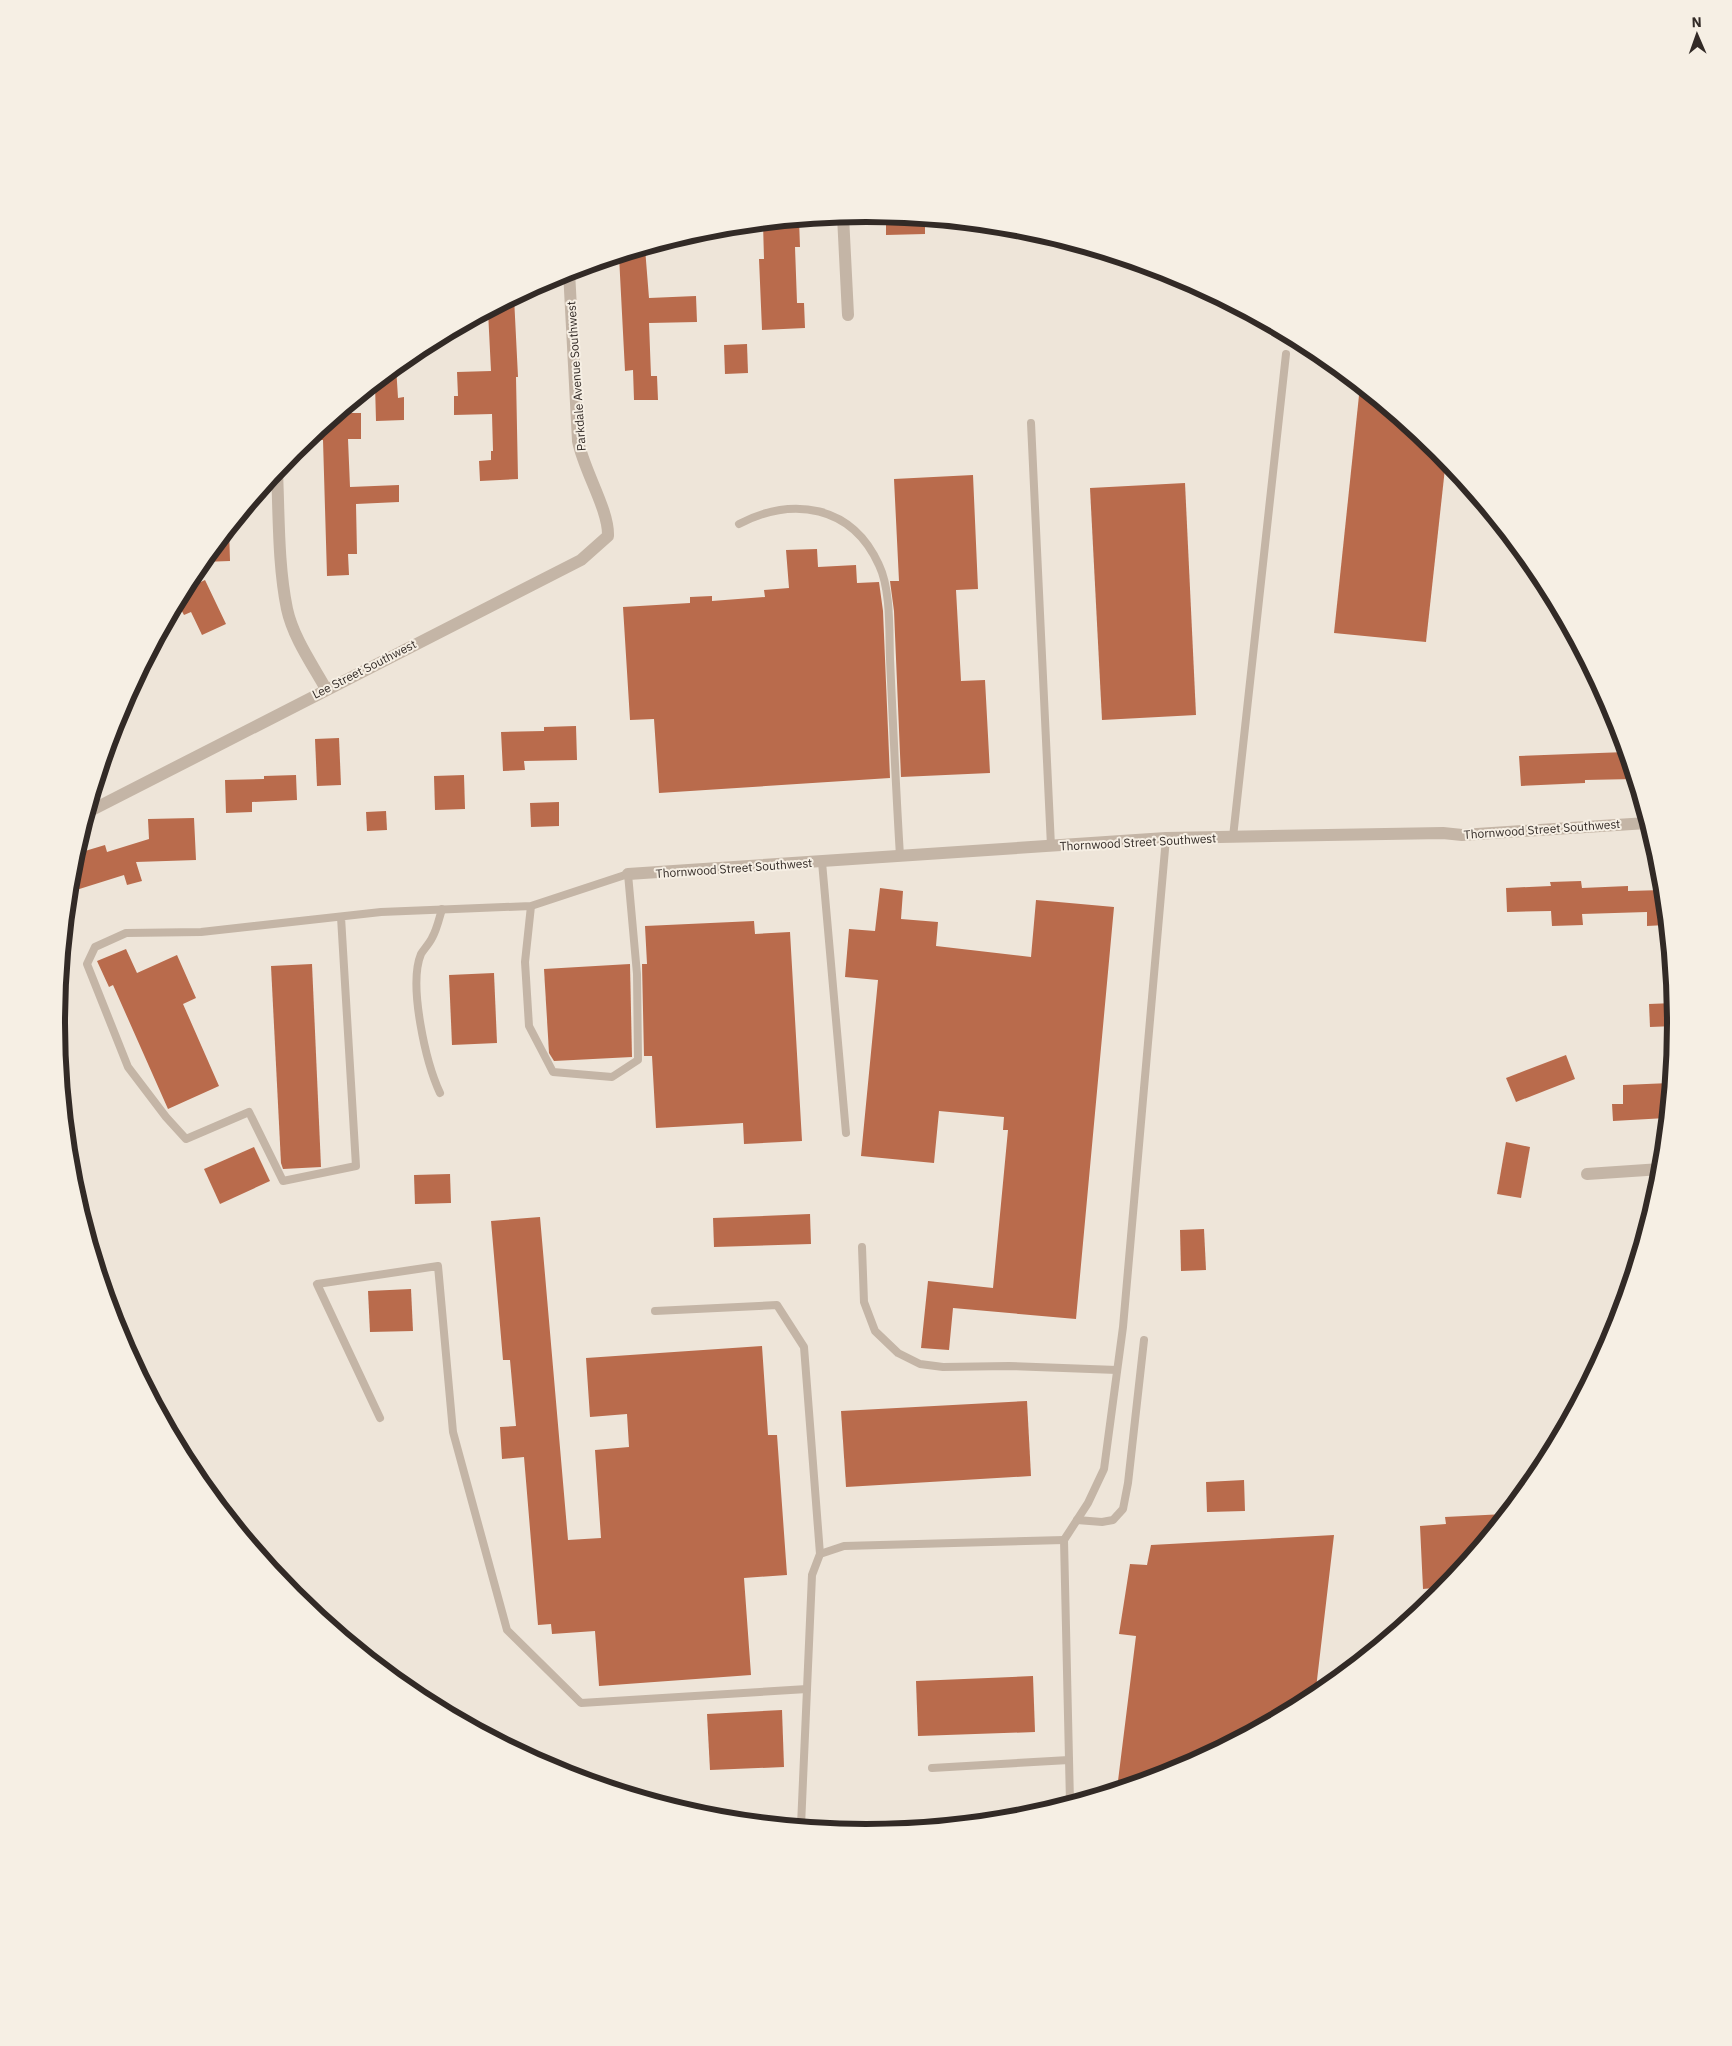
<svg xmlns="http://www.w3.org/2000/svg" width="1732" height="2046" font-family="'IBM Plex Sans',sans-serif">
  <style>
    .building { fill: #b96b4c }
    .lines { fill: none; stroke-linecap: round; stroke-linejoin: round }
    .lane { stroke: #c4b5a6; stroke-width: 8 }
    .street { stroke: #c4b5a6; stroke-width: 12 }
    .labels { text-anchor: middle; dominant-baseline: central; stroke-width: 4; stroke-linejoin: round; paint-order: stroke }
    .street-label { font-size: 12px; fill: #322a26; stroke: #f6efe4 }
    .rim { fill: none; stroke: #322a26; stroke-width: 6 }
  </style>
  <rect width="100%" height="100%" fill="#eee5d9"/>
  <g class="building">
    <polygon points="886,215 925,219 925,234 886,235"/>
    <polygon points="799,220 800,247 795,247 797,303 804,303 805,328 762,330 759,259 764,259 763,223"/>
    <polygon points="645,248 649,298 696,296 697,322 649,323 651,376 657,376 658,400 634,400 633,370 625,371 619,256"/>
    <polygon points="514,297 518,377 516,377 518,479 480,481 479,461 491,460 491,451 493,451 492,414 454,415 454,396 458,396 457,372 491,371 488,311"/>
    <polygon points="747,344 748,373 725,374 724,345"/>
    <polygon points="396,366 398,398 404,397 404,420 376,421 375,384"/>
    <polygon points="1360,386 1439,451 1446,459 1426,642 1334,633"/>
    <polygon points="339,413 361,413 361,439 348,439 350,487 399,485 399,502 356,504 357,554 348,554 349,575 327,576 323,440 305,441"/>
    <polygon points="973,475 978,589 956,590 961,681 985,680 990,773 901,777 894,611 890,581 899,581 894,479"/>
    <polygon points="1185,483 1196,715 1102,720 1090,488"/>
    <polygon points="229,529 230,561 202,562"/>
    <polygon points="817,549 818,567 856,565 857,583 879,582 883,611 890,778 659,793 654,719 630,720 623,607 690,603 690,597 712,596 712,601 765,597 764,590 789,588 786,550"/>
    <polygon points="205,580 226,624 202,635 191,612 184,615 177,602 184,590"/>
    <polygon points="576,726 577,760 524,761 525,770 503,771 501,732 544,731 544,727"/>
    <polygon points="339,738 341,785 317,786 315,739"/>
    <polygon points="1626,752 1634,779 1585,780 1585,783 1521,786 1519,756"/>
    <polygon points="296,775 297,800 252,802 252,812 226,813 225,780 264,779 264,776"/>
    <polygon points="464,775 465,809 435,810 434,776"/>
    <polygon points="559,802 559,826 531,827 530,803"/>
    <polygon points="386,811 387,830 367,831 366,812"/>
    <polygon points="194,818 196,860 136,862 142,881 127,885 124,875 73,891 70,881 75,854 105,845 107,852 149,839 148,819"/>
    <polygon points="1581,881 1582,888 1628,886 1628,891 1663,890 1666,925 1647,926 1647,912 1582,914 1583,925 1552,926 1551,911 1507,912 1506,888 1551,886 1550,882"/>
    <polygon points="880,888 903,891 901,919 938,922 936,946 1031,957 1036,900 1114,907 1076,1319 953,1308 949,1350 921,1348 928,1281 993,1288 1008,1130 1003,1130 1004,1117 939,1111 934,1163 861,1156 878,980 845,977 849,929 875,931"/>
    <polygon points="754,921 755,934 790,932 802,1141 744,1144 743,1123 656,1128 652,1056 644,1056 642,964 647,964 645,926"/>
    <polygon points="126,949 137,973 177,955 196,998 183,1004 219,1086 168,1109 113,985 109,987 97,961"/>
    <polygon points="312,964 321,1167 283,1169 281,1163 271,966"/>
    <polygon points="630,964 632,1057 554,1061 549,1053 544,969"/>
    <polygon points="494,973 497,1043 452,1045 449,975"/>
    <polygon points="1674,1003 1675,1026 1650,1027 1649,1004"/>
    <polygon points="1566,1055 1575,1079 1516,1102 1506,1078"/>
    <polygon points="1670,1083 1666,1118 1613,1121 1612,1104 1623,1104 1623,1085"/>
    <polygon points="1506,1142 1530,1147 1521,1198 1497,1194"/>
    <polygon points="254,1147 270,1181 220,1204 204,1169"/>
    <polygon points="450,1174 451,1203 415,1204 414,1175"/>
    <polygon points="810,1214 811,1244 714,1247 713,1218"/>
    <polygon points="540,1217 568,1540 601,1538 595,1450 629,1447 627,1414 590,1417 586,1358 762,1346 768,1435 777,1435 787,1575 744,1578 751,1675 599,1686 595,1631 552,1634 551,1624 538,1625 524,1457 502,1459 500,1427 516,1426 510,1360 503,1360 491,1221"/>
    <polygon points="1204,1229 1206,1270 1181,1271 1180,1230"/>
    <polygon points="411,1289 413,1331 370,1332 368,1291"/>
    <polygon points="1027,1401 1031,1476 846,1487 841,1411"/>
    <polygon points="1244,1480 1245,1511 1207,1512 1206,1482"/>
    <polygon points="1505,1514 1445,1587 1423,1589 1420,1526 1446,1524 1445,1517"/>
    <polygon points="1334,1535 1315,1697 1176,1771 1117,1789 1136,1636 1119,1634 1130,1564 1147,1565 1151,1545"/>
    <polygon points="1033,1676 1035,1732 918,1736 916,1681"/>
    <polygon points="782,1710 784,1767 710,1770 707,1714"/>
  </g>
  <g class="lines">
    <g class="lane">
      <polyline points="1031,423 1051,846"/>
      <path d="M739 524C793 496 852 505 879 565 891 590 889 631 890 659 893 725 896 791 900 856"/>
      <polyline points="1233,837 1286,354"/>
      <polyline points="822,862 846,1133"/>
      <polyline points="341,917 356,1166 283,1181 249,1112 186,1139 166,1117 128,1067 87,964 95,947 126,933 201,932 381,912 531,906 628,874 637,974 638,1060 612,1077 553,1072 529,1026 525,962 531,906"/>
      <path d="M440 1093C426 1063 408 985 421 954 424 949 429 944 432 938 437 929 439 919 442 909"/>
      <polyline points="862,1247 864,1302 875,1331 898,1353 920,1364 943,1367 1009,1366 1117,1370"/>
      <polyline points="655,1311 777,1305 804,1347 820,1554"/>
      <polyline points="380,1418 317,1284 438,1266 453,1432 507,1630 581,1703 807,1689"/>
      <polyline points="1077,1520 1102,1522 1113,1520 1123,1509 1128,1483 1144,1340"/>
      <polyline points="932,1768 1069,1760"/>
      <polyline points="1070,1803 1064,1540 1088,1503 1104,1469 1123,1327 1166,838"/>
      <polyline points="801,1826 812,1575 820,1554 844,1546 1064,1540"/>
    </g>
    <g class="street">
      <polyline points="843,216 848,315"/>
      <path d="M277 471C279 516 278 565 287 609 293 637 312 664 326 689"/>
      <path d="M88 812 581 560 608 536C609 510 584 471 578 441L569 271"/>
      <polyline points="628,874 1166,838 1443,833 1462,835 1647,823"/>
      <polyline points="1587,1174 1661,1169"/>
    </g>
  </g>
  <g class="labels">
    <g class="street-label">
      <text transform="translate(576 376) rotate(-94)">Parkdale Avenue Southwest</text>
      <text transform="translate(364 669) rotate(-27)">Lee Street Southwest</text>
      <text transform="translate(1542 829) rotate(-4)">Thornwood Street Southwest</text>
      <text transform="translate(1138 842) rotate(-3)">Thornwood Street Southwest</text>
      <text transform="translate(734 868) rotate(-4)">Thornwood Street Southwest</text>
    </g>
  </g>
  <path d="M0 0H1732V2046H0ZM65 1023a801 801 0 1 1 1602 0a801 801 0 1 1-1602 0Z" fill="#f6efe4" fill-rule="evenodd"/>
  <path class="rim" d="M65 1023a801 801 0 1 1 1602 0a801 801 0 1 1-1602 0Z"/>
  <g transform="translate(1697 35) rotate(358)" stroke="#f6efe4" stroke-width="4" paint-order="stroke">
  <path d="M0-4L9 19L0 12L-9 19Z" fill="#322a26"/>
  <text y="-8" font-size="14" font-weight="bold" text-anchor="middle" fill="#322a26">N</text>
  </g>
</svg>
